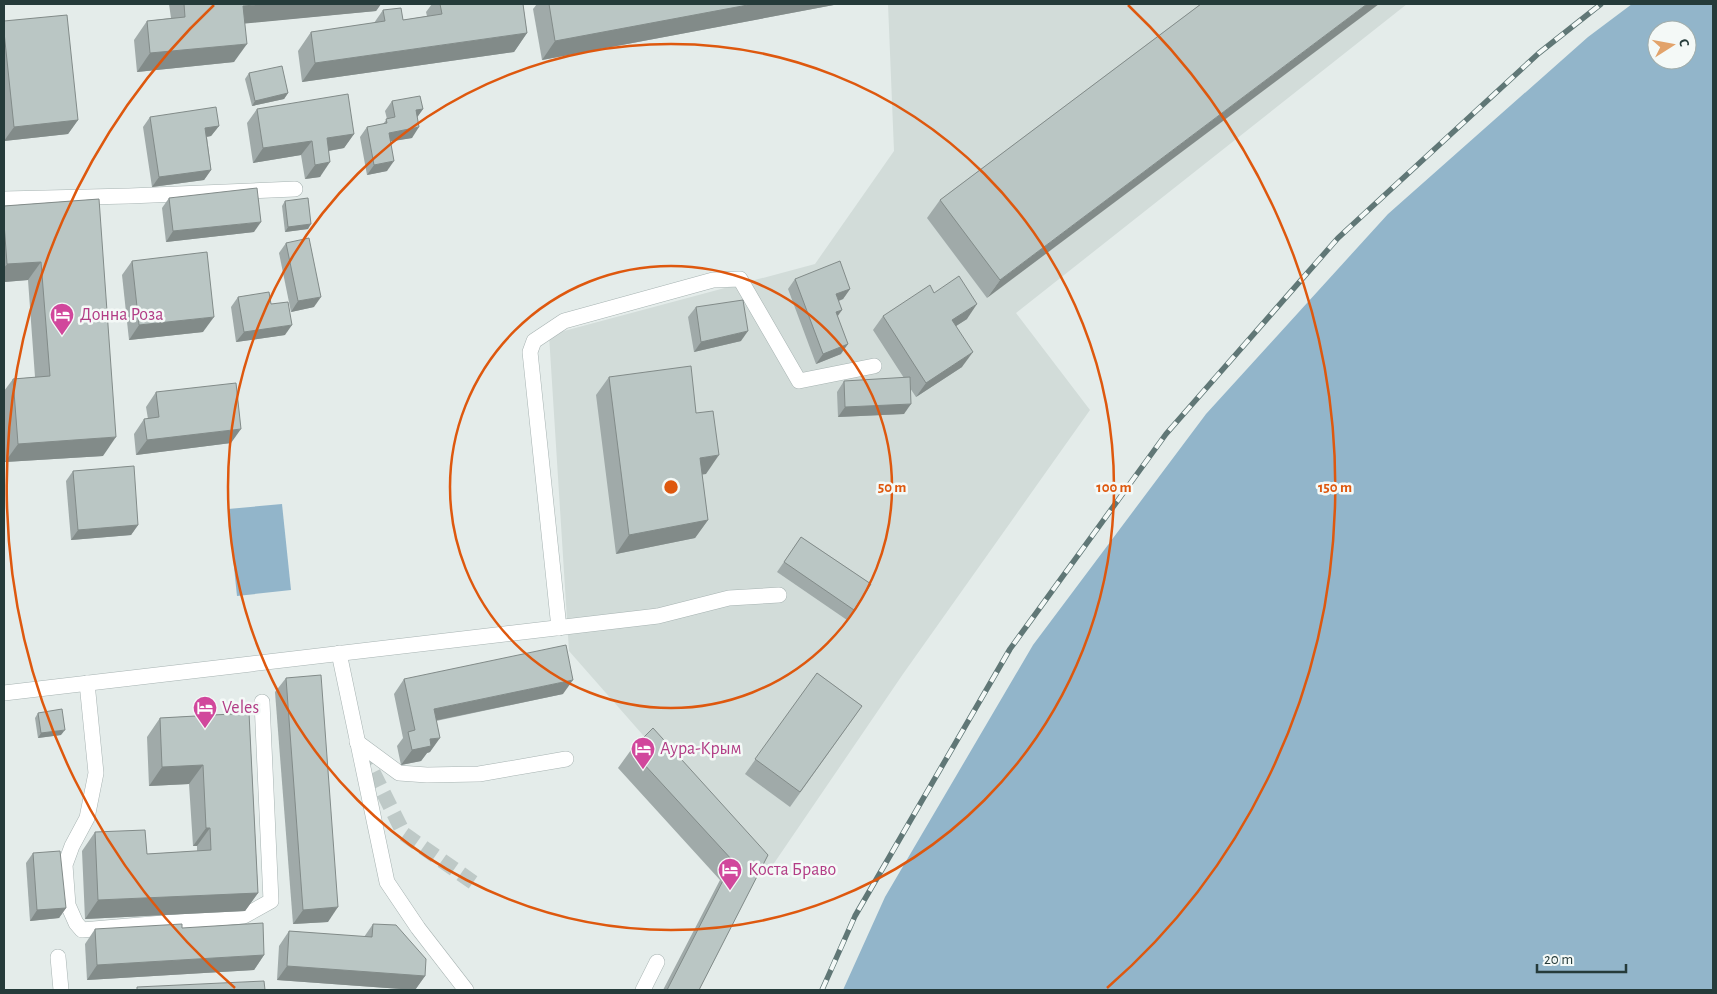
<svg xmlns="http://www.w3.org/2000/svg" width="1717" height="994" font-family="'Alegreya Sans',sans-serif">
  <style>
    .built { fill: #d2dcd9 }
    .water { fill: #92b5ca; fill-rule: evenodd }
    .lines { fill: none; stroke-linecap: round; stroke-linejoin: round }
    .minor-tunnel { stroke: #bec9c7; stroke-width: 15; stroke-dasharray: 15 8; stroke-linecap: butt }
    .minor-casing { stroke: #a7b3b2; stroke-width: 16 }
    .minor { stroke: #fff; stroke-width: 15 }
    .rail-casing { stroke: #607776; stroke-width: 5.5 }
    .rail { stroke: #f4f9f7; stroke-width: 4; stroke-dasharray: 11; stroke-linecap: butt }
    .wall { fill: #a0aaa9 }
    .shaded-wall { fill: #828b89 }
    .building { fill: #bac6c4; stroke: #828b89 }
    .ring { fill: none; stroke: #de580e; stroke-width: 2.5 }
    .labels { text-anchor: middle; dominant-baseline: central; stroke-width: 5; stroke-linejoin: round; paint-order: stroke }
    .hotel-label { font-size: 18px; fill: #b23c85; stroke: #f4f9f7; text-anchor: start }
    .centre { fill: #de580e; stroke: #f4f9f7; stroke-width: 2.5 }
    .ring-label { font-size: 15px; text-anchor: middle; font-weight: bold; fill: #de580e; stroke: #f4f9f7; stroke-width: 5; stroke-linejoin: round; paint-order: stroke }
  </style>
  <rect width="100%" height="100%" fill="#e4ecea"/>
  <polygon class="built" points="888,4 1407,4 1016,313 1090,410 903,674 766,875 569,651 549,335 815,264 894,151"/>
  <g class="water">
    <path d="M1632 4H1713V990H843L885 897 1033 645 1206 414 1388 214 1588 37ZM1657 30H1687V60H1657Z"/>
    <polygon points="282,504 291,590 237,596 228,509"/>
  </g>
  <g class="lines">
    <polyline class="minor-tunnel" points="363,752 404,834 474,883"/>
    <defs>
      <g id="minor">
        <polyline points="4,199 129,196 295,189"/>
        <polyline points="559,628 530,352 534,341 564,321 713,280 740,279 799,381 874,366"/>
        <polyline points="339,653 387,882 418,928 466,990"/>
        <polyline points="87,683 96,773 87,818 72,846 65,865 68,905 76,923 82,930 244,916 271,901 262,702"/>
        <polyline points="4,693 658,616 729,598 779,595"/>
        <polyline points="357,742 399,773 427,775 479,774 566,759"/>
        <polyline points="58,957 61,990"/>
        <polyline points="643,990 657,962"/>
      </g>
    </defs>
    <use href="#minor" class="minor-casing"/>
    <use href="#minor" class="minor"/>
    <defs>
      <polyline id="rail" points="822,990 855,916 1010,649 1166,434 1338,238 1539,53 1601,4"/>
    </defs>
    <use href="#rail" class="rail-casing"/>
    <use href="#rail" class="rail"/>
  </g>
  <g class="wall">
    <polygon points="169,4 381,4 376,11 245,23 234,62 137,72 134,40 147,21 171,18"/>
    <polygon points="432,4 523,4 527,33 514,52 302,82 298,51 311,32 374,23 383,10 403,20 427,16 426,12"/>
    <polygon points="537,4 839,4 542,60 533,9"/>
    <polygon points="1201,4 987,298 927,218 940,200"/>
    <polygon points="4,21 78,120 68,134 4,141"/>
    <polygon points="249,73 288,93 284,99 252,106 245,79"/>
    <polygon points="392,101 423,109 417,117 412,138 391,141 387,171 367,175 360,137 367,127 383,124 387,119 385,111"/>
    <polygon points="257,109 354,134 344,148 329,151 320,177 305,179 301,155 253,163 247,123"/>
    <polygon points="150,117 219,126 211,136 207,137 211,170 204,180 152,187 143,127"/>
    <polygon points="169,198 254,232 166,242 162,208"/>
    <polygon points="99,199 103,456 5,462 4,447 4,391 13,379 35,377 28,280 4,282 4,206"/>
    <polygon points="285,201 308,229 285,232 282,206"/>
    <polygon points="286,243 314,307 291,312 279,253"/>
    <polygon points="132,261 203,332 129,340 122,275"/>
    <polygon points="795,279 850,289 843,299 839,301 837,316 841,354 816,364 788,289"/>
    <polygon points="934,293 967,319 956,326 962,367 916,397 910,388 904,414 838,417 837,392 844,381 904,378 873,330 883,316"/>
    <polygon points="238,297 271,304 285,335 236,342 231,307"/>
    <polygon points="696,307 741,341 694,352 688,317"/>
    <polygon points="609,377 696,413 706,474 702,474 708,520 695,538 616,554 596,395"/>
    <polygon points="156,392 231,443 136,455 134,434 144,419 148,419 146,407"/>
    <polygon points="73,471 138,525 131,535 71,540 66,481"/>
    <polygon points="801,537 871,584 847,620 777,572"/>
    <polygon points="817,673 862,706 790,807 745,774"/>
    <polygon points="286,678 328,922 293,924 275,692"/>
    <polygon points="404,679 563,694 436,721 430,752 427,753 421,761 401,765 397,746 403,738 394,694"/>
    <polygon points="38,713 61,735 38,738 35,718"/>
    <polygon points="249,713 258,893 245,911 85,919 82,851 95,832 147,854 197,851 197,846 193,846 189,784 149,786 147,737 160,718"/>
    <polygon points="631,750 768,855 699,990 663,990 720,880 618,768"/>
    <polygon points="33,853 66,908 59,918 30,921 26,863"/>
    <polygon points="373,924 425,976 415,990 277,980 279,946 289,931 364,937"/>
    <polygon points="182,928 264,955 254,970 87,980 85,944 95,929"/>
  </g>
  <g class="shaded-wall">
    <polygon points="267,4 381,4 376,11 230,25 243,6"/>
    <polygon points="753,4 839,4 542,60 555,41"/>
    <polygon points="1367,4 1379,4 987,298 1000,280"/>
    <polygon points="527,33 514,52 302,82 315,63"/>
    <polygon points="247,44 234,62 137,72 150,53"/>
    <polygon points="288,93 284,99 252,106 255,101"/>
    <polygon points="423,109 416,119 416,110"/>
    <polygon points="78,120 68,134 4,141 14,127"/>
    <polygon points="219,126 211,136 198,138 205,128"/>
    <polygon points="419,127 412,138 382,143 389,133"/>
    <polygon points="354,134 344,148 316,153 327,138"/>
    <polygon points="312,141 301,155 253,163 263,148"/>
    <polygon points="394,161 387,171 367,175 374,165"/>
    <polygon points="330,162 320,177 305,179 315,165"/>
    <polygon points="211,170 204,180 152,187 159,177"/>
    <polygon points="261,222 254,232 166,242 173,231"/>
    <polygon points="311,224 308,229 285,232 288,227"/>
    <polygon points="41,262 28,280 4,282 4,268 7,264"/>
    <polygon points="850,289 843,299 829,304 836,294"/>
    <polygon points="321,297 314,307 291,312 298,301"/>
    <polygon points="977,304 967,319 942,335 952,320"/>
    <polygon points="842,310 835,320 836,312"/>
    <polygon points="214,317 203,332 129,340 139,325"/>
    <polygon points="292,325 285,335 236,342 244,332"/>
    <polygon points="748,331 741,341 694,352 701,342"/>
    <polygon points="848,344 841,354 816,364 823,354"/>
    <polygon points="973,352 962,367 916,397 926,383"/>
    <polygon points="911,404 904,414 838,417 845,407"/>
    <polygon points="241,429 231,443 136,455 147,440"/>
    <polygon points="116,437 103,456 5,462 18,444"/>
    <polygon points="719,455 706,474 687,477 700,458"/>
    <polygon points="708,520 695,538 616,554 629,535"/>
    <polygon points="138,525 131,535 71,540 78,530"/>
    <polygon points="573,680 563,694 423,723 434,709"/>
    <polygon points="65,730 61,735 38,738 41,733"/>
    <polygon points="440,738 430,752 427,753 421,761 401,765 412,750 430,739"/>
    <polygon points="203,765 189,784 149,786 162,767"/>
    <polygon points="206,828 210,828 197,846 193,846"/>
    <polygon points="258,893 245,911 85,919 98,900"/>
    <polygon points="338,907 328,922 293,924 303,910"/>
    <polygon points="66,908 59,918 30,921 37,910"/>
    <polygon points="264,955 254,970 87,980 97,965"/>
    <polygon points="287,966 425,976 415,990 277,980"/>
  </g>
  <g class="building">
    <polygon points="184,4 267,4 243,6 247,44 150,53 147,21 185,17"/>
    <polygon points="440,4 523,4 527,33 315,63 311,32 385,21 383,10 401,8 403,20 442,14"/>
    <polygon points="549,4 753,4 555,41"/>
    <polygon points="1201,4 1367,4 1000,280 940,200"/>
    <polygon points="67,15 78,120 14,127 4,32 4,21"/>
    <polygon points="282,66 288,93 255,101 249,73"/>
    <polygon points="348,94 354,134 327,138 330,162 315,165 312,141 263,148 257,109"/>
    <polygon points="420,96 423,109 416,110 419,127 389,133 394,161 374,165 367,127 387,123 386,119 395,117 392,101"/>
    <polygon points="216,107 219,126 205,128 211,170 159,177 150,117"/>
    <polygon points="257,188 261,222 173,231 169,198"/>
    <polygon points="308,198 311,224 288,227 285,201"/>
    <polygon points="99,199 116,437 18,444 13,379 50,376 41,262 7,264 4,223 4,206"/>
    <polygon points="309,238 321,297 298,301 286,243"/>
    <polygon points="207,252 214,317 139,325 132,261"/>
    <polygon points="840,261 850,289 836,294 842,310 836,312 848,344 823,354 795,279"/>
    <polygon points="959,276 977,304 952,320 973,352 926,383 883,316 930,285 934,293"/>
    <polygon points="269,292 271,304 288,302 292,325 244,332 238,297"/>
    <polygon points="743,300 748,331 701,342 696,307"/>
    <polygon points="691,366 696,413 713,411 719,455 700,458 708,520 629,535 609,377"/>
    <polygon points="910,377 911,404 845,407 844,381"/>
    <polygon points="236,383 241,429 147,440 144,419 159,417 156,392"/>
    <polygon points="134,466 138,525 78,530 73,471"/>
    <polygon points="801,537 871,584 854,610 784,562"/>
    <polygon points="566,645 573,680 434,709 440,738 430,739 431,746 412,750 408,732 415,730 404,679"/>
    <polygon points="817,673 862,706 800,792 755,759"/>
    <polygon points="321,675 338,907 303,910 286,678"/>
    <polygon points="62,709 65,730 41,733 38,713"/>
    <polygon points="249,713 258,893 98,900 95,832 145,830 147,854 211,850 210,828 206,828 203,765 162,767 160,718"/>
    <polygon points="653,728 768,855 699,990 667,990 733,861 631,750"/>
    <polygon points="60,851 66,908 37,910 33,853"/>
    <polygon points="263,923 264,955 97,965 95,929 182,924 182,928"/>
    <polygon points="373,924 396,925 426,959 425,976 287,966 289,931 372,937"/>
    <polygon points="264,981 265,990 137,990 137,987"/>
  </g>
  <g class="ring">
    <circle cx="671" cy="487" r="221"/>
    <circle cx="671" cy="487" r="443"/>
    <path d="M235 988A664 664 0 0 1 214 5M1128 5A664 664 0 0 1 1107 988"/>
  </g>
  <defs>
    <symbol id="hotel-pin" viewBox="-11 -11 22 30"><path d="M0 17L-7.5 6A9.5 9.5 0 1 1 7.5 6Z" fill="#d1479c" stroke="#f4f9f7"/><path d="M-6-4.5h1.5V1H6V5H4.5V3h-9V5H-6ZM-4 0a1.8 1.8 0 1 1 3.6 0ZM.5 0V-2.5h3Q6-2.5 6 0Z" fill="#fff"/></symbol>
  </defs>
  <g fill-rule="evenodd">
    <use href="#hotel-pin" x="48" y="301" width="28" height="38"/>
    <use href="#hotel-pin" x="191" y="694" width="28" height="38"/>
    <use href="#hotel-pin" x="629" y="735" width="28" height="38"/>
    <use href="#hotel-pin" x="716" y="856" width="28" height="38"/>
  </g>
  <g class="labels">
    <g class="hotel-label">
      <text x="80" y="315">Донна Роза</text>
      <text x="222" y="708">Veles</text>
      <text x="660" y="749">Аура-Крым</text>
      <text x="748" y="870">Коста Браво</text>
    </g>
  </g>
  <circle cx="671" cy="487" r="8" class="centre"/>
  <g class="ring-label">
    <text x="892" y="492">50 m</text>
    <text x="1114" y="492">100 m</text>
    <text x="1335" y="492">150 m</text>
  </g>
  <rect width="1717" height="994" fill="none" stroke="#253b3a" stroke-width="10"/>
  <g transform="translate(1672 45) rotate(79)"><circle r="24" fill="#f4f9f7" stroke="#a1adab"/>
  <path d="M0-4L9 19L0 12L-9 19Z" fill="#e2a36b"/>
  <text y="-8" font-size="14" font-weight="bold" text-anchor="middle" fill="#253b3a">С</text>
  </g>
  <path d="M1537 964v8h89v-8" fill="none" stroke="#253b3a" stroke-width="2.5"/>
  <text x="1544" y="964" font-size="15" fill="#253b3a" stroke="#f4f9f7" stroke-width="4" paint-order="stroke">20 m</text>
</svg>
